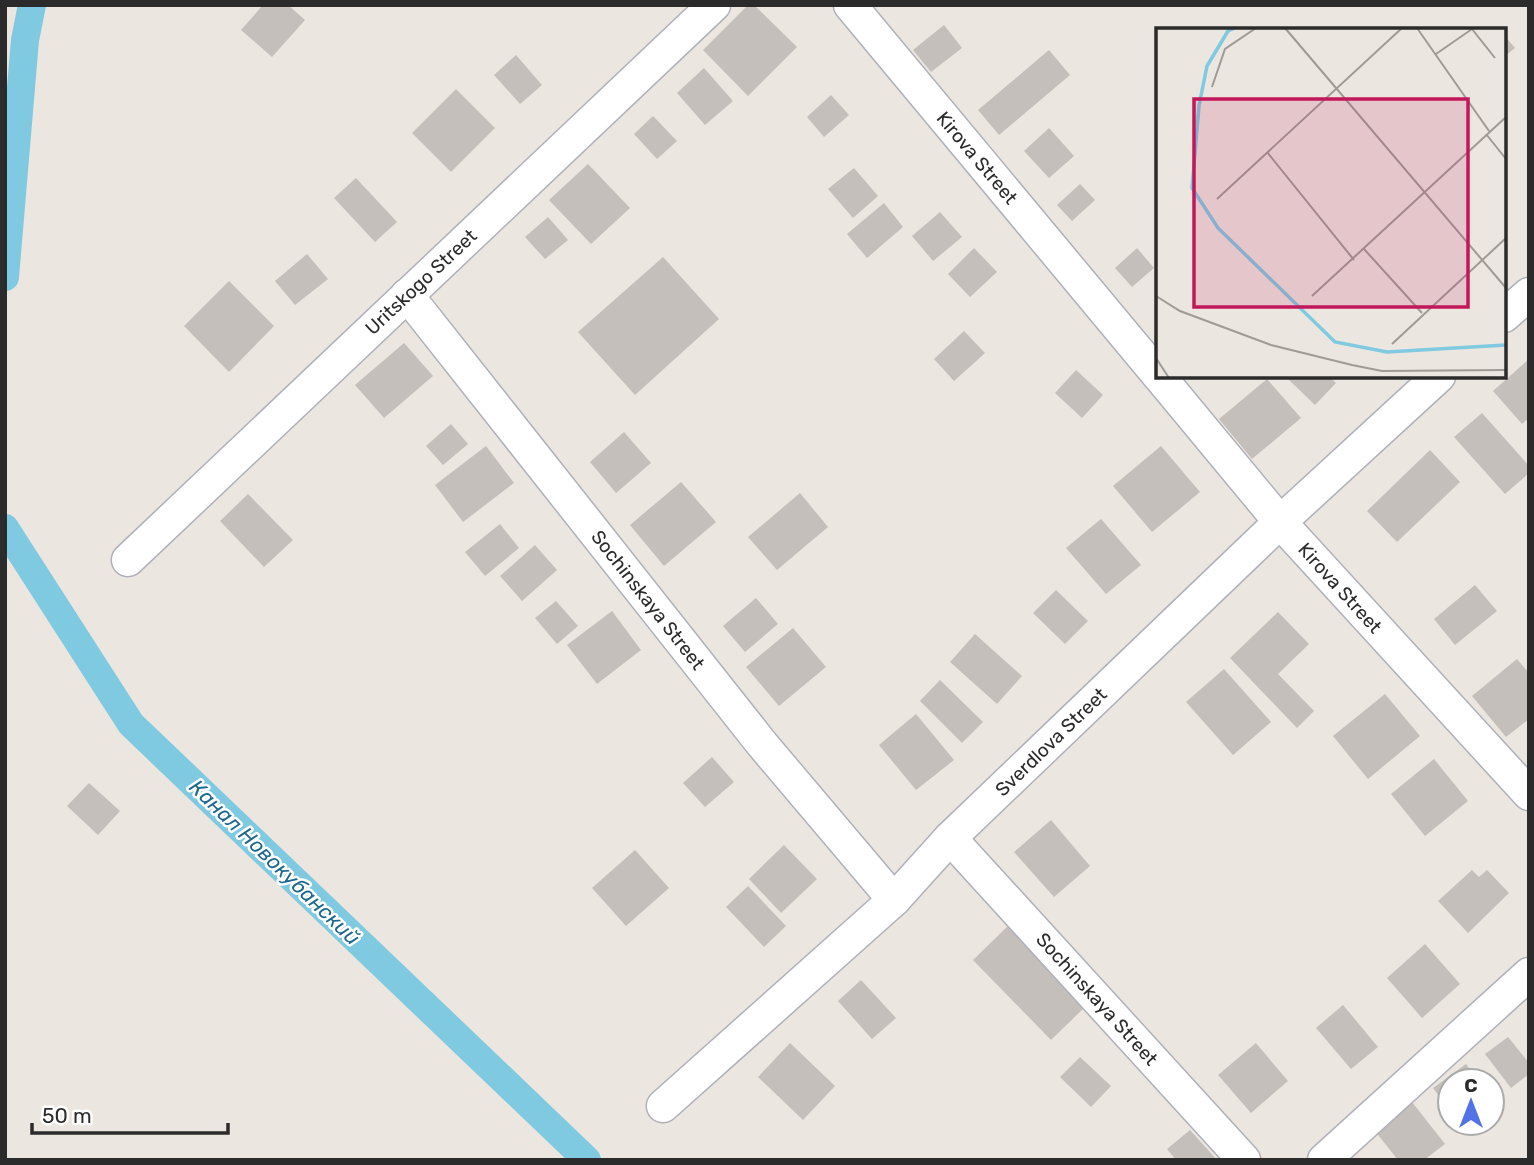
<svg xmlns="http://www.w3.org/2000/svg" width="1534" height="1165" font-family="Rubik,sans-serif">
  <style>
    .lines { fill: none; stroke-linecap: round; stroke-linejoin: round }
    .canal { stroke: #7fc9e1; stroke-width: 28 }
    .building { fill: #c4bfbb }
    .street-casing { stroke: #afb1ba; stroke-width: 35 }
    .street { stroke: #fff; stroke-width: 32 }
    .labels { text-anchor: middle; dominant-baseline: central; stroke-width: 5; stroke-linejoin: round; paint-order: stroke }
    .street-label { font-size: 19px; fill: #2b2b2b; stroke: #fff }
    .water-label { font-size: 21px; font-style: italic; fill: #1d698d; stroke: #fff }
    .inset-river { fill: none; stroke: #7fc9e1; stroke-width: 3.5 }
    .inset-road { fill: none; stroke: #9e9b97; stroke-width: 2 }
    .view { fill: #c2185b; fill-opacity: 0.15; stroke: #c2185b; stroke-width: 3.5 }
    .inset-edge { fill: none; stroke: #2b2b2b; stroke-width: 3.5 }
  </style>
  <rect width="100%" height="100%" fill="#ebe6df"/>
  <g class="lines">
    <g class="canal">
      <polyline points="5,277 25,40 32,5"/>
      <polyline points="5,528 131,724 587,1160"/>
    </g>
  </g>
  <g class="building">
    <polygon points="263,5 288,5 305,20 272,57 241,30"/>
    <polygon points="748,5 754,5 797,47 748,96 703,50"/>
    <polygon points="944,25 962,48 931,72 913,50"/>
    <polygon points="1504,35 1515,48 1504,57"/>
    <polygon points="1049,50 1070,75 999,135 978,110"/>
    <polygon points="516,55 542,85 520,104 494,75"/>
    <polygon points="704,68 733,101 705,125 677,93"/>
    <polygon points="456,89 495,128 451,172 412,133"/>
    <polygon points="831,95 849,115 824,137 807,117"/>
    <polygon points="653,116 677,141 657,159 634,134"/>
    <polygon points="1049,128 1074,156 1049,178 1024,151"/>
    <polygon points="588,164 630,208 591,244 549,200"/>
    <polygon points="854,168 878,196 853,218 828,189"/>
    <polygon points="356,178 397,222 375,242 334,198"/>
    <polygon points="1080,184 1095,200 1072,221 1057,205"/>
    <polygon points="884,203 903,227 867,258 847,234"/>
    <polygon points="940,212 962,237 933,261 912,236"/>
    <polygon points="548,217 568,240 545,259 525,237"/>
    <polygon points="974,248 997,272 970,297 948,274"/>
    <polygon points="1137,248 1154,268 1132,287 1115,268"/>
    <polygon points="307,254 328,279 295,305 275,281"/>
    <polygon points="663,257 719,319 635,395 578,332"/>
    <polygon points="229,281 274,326 229,372 184,326"/>
    <polygon points="964,331 985,353 954,381 934,359"/>
    <polygon points="404,343 433,376 384,418 355,385"/>
    <polygon points="1529,359 1529,418 1522,424 1493,391"/>
    <polygon points="1076,370 1103,395 1082,418 1055,393"/>
    <polygon points="1285,376 1329,376 1336,383 1315,405"/>
    <polygon points="1267,379 1301,418 1252,459 1219,419"/>
    <polygon points="1482,413 1529,466 1529,473 1505,494 1454,437"/>
    <polygon points="451,424 468,444 443,465 426,446"/>
    <polygon points="624,432 651,463 616,493 590,462"/>
    <polygon points="486,446 514,483 463,522 435,485"/>
    <polygon points="1161,446 1200,492 1152,532 1113,486"/>
    <polygon points="1430,450 1460,482 1397,542 1367,511"/>
    <polygon points="681,482 716,522 664,566 630,525"/>
    <polygon points="800,493 828,527 777,570 748,537"/>
    <polygon points="248,494 293,540 264,567 220,521"/>
    <polygon points="1101,519 1141,565 1106,594 1066,548"/>
    <polygon points="500,524 519,548 485,576 465,552"/>
    <polygon points="535,545 557,570 522,601 500,576"/>
    <polygon points="1475,585 1497,611 1455,645 1434,619"/>
    <polygon points="1056,590 1088,621 1065,644 1033,613"/>
    <polygon points="756,598 778,624 745,652 723,626"/>
    <polygon points="556,601 578,626 557,644 535,618"/>
    <polygon points="612,611 641,650 597,684 567,645"/>
    <polygon points="1278,612 1309,644 1278,674 1314,711 1297,728 1230,658"/>
    <polygon points="793,628 826,667 779,706 746,667"/>
    <polygon points="975,634 1022,676 997,704 950,662"/>
    <polygon points="1517,659 1529,673 1529,719 1506,737 1472,696"/>
    <polygon points="1224,669 1271,722 1233,755 1186,702"/>
    <polygon points="940,680 983,722 962,743 920,701"/>
    <polygon points="1385,694 1420,736 1368,779 1333,736"/>
    <polygon points="916,714 954,760 916,790 879,745"/>
    <polygon points="712,757 734,782 705,807 683,783"/>
    <polygon points="1434,759 1468,801 1425,836 1391,794"/>
    <polygon points="89,783 120,811 98,835 67,806"/>
    <polygon points="1051,820 1090,866 1054,897 1014,852"/>
    <polygon points="784,845 817,879 781,913 749,879"/>
    <polygon points="635,850 669,888 626,926 592,888"/>
    <polygon points="1472,870 1479,877 1487,870 1509,893 1468,933 1438,901"/>
    <polygon points="748,886 786,926 764,947 726,907"/>
    <polygon points="1011,923 1089,1003 1051,1040 973,960"/>
    <polygon points="1425,944 1460,984 1422,1018 1387,978"/>
    <polygon points="861,980 896,1018 872,1039 838,1001"/>
    <polygon points="1343,1005 1378,1047 1351,1069 1316,1028"/>
    <polygon points="1508,1037 1529,1063 1529,1074 1511,1088 1485,1054"/>
    <polygon points="790,1043 835,1086 803,1120 758,1077"/>
    <polygon points="1256,1043 1288,1081 1251,1113 1218,1075"/>
    <polygon points="1080,1057 1111,1086 1091,1107 1060,1077"/>
    <polygon points="1466,1064 1479,1081 1450,1081 1450,1111 1433,1088"/>
    <polygon points="1412,1102 1445,1144 1424,1160 1398,1160 1375,1131"/>
    <polygon points="1190,1130 1217,1160 1176,1160 1167,1149"/>
  </g>
  <g class="lines">
    <defs>
      <g id="street">
        <polyline points="850,5 1158,375"/>
        <polyline points="407,295 762,744 894,900"/>
        <polyline points="1504,316 1529,294"/>
        <polyline points="1159,376 1280,522 1529,794"/>
        <polyline points="128,560 714,5"/>
        <polyline points="950,838 1244,1160"/>
        <polyline points="663,1106 894,900 950,838 1280,522 1439,376"/>
        <polyline points="1324,1160 1529,974"/>
      </g>
    </defs>
    <use href="#street" class="street-casing"/>
    <use href="#street" class="street"/>
  </g>
  <g class="labels">
    <g class="street-label">
      <text transform="translate(977 158) rotate(50)">Kirova Street</text>
      <text transform="translate(421 282) rotate(-43)">Uritskogo Street</text>
      <text transform="translate(1340 588) rotate(48)">Kirova Street</text>
      <text transform="translate(648 600) rotate(52)">Sochinskaya Street</text>
      <text transform="translate(1051 742) rotate(-44)">Sverdlova Street</text>
      <text transform="translate(1097 999) rotate(48)">Sochinskaya Street</text>
    </g>
    <g class="water-label">
      <text transform="translate(275 862) rotate(44)">Канал Новокубанский</text>
    </g>
  </g>
  <g transform="translate(1156 28)">
    <rect width="350" height="350" fill="#ebe6df"/>
    <path class="inset-river" d="M79 0 72 3 51 38 43 78 36 160 62 200 179 314 231 324 350 317"/>
    <path class="inset-road" d="M129 0 350 260M261 0 333 103M280 26 316 1 339 30M56 59 69 21 100 0M330 106 350 131M111 124 198 232M61 171 246 0M208 221 266 285M0 268 24 283 115 317 196 337 226 343 350 342M156 268 350 89M236 316 350 210M0 330 13 350"/>
    <path class="view" d="M38 71H312V279H38Z"/>
    <rect width="350" height="350" class="inset-edge"/>
  </g>
  <rect width="1534" height="1165" fill="none" stroke="#2b2b2b" stroke-width="14"/>
  <g transform="translate(1471 1102)"><circle r="33" fill="#ffffff" stroke="#aaaaaa" stroke-width="2"/>
  <path d="M0-5L12 26L0 18L-12 26Z" fill="#5272e5"/>
  <text y="-10" font-size="19" font-weight="bold" text-anchor="middle" fill="#2b2b2b">С</text>
  </g>
  <path d="M32 1123v10h196v-10" fill="none" stroke="#2b2b2b" stroke-width="3.5"/>
  <text x="42" y="1123" font-size="21" fill="#2b2b2b" stroke="#ffffff" stroke-width="5" paint-order="stroke">50 m</text>
</svg>
